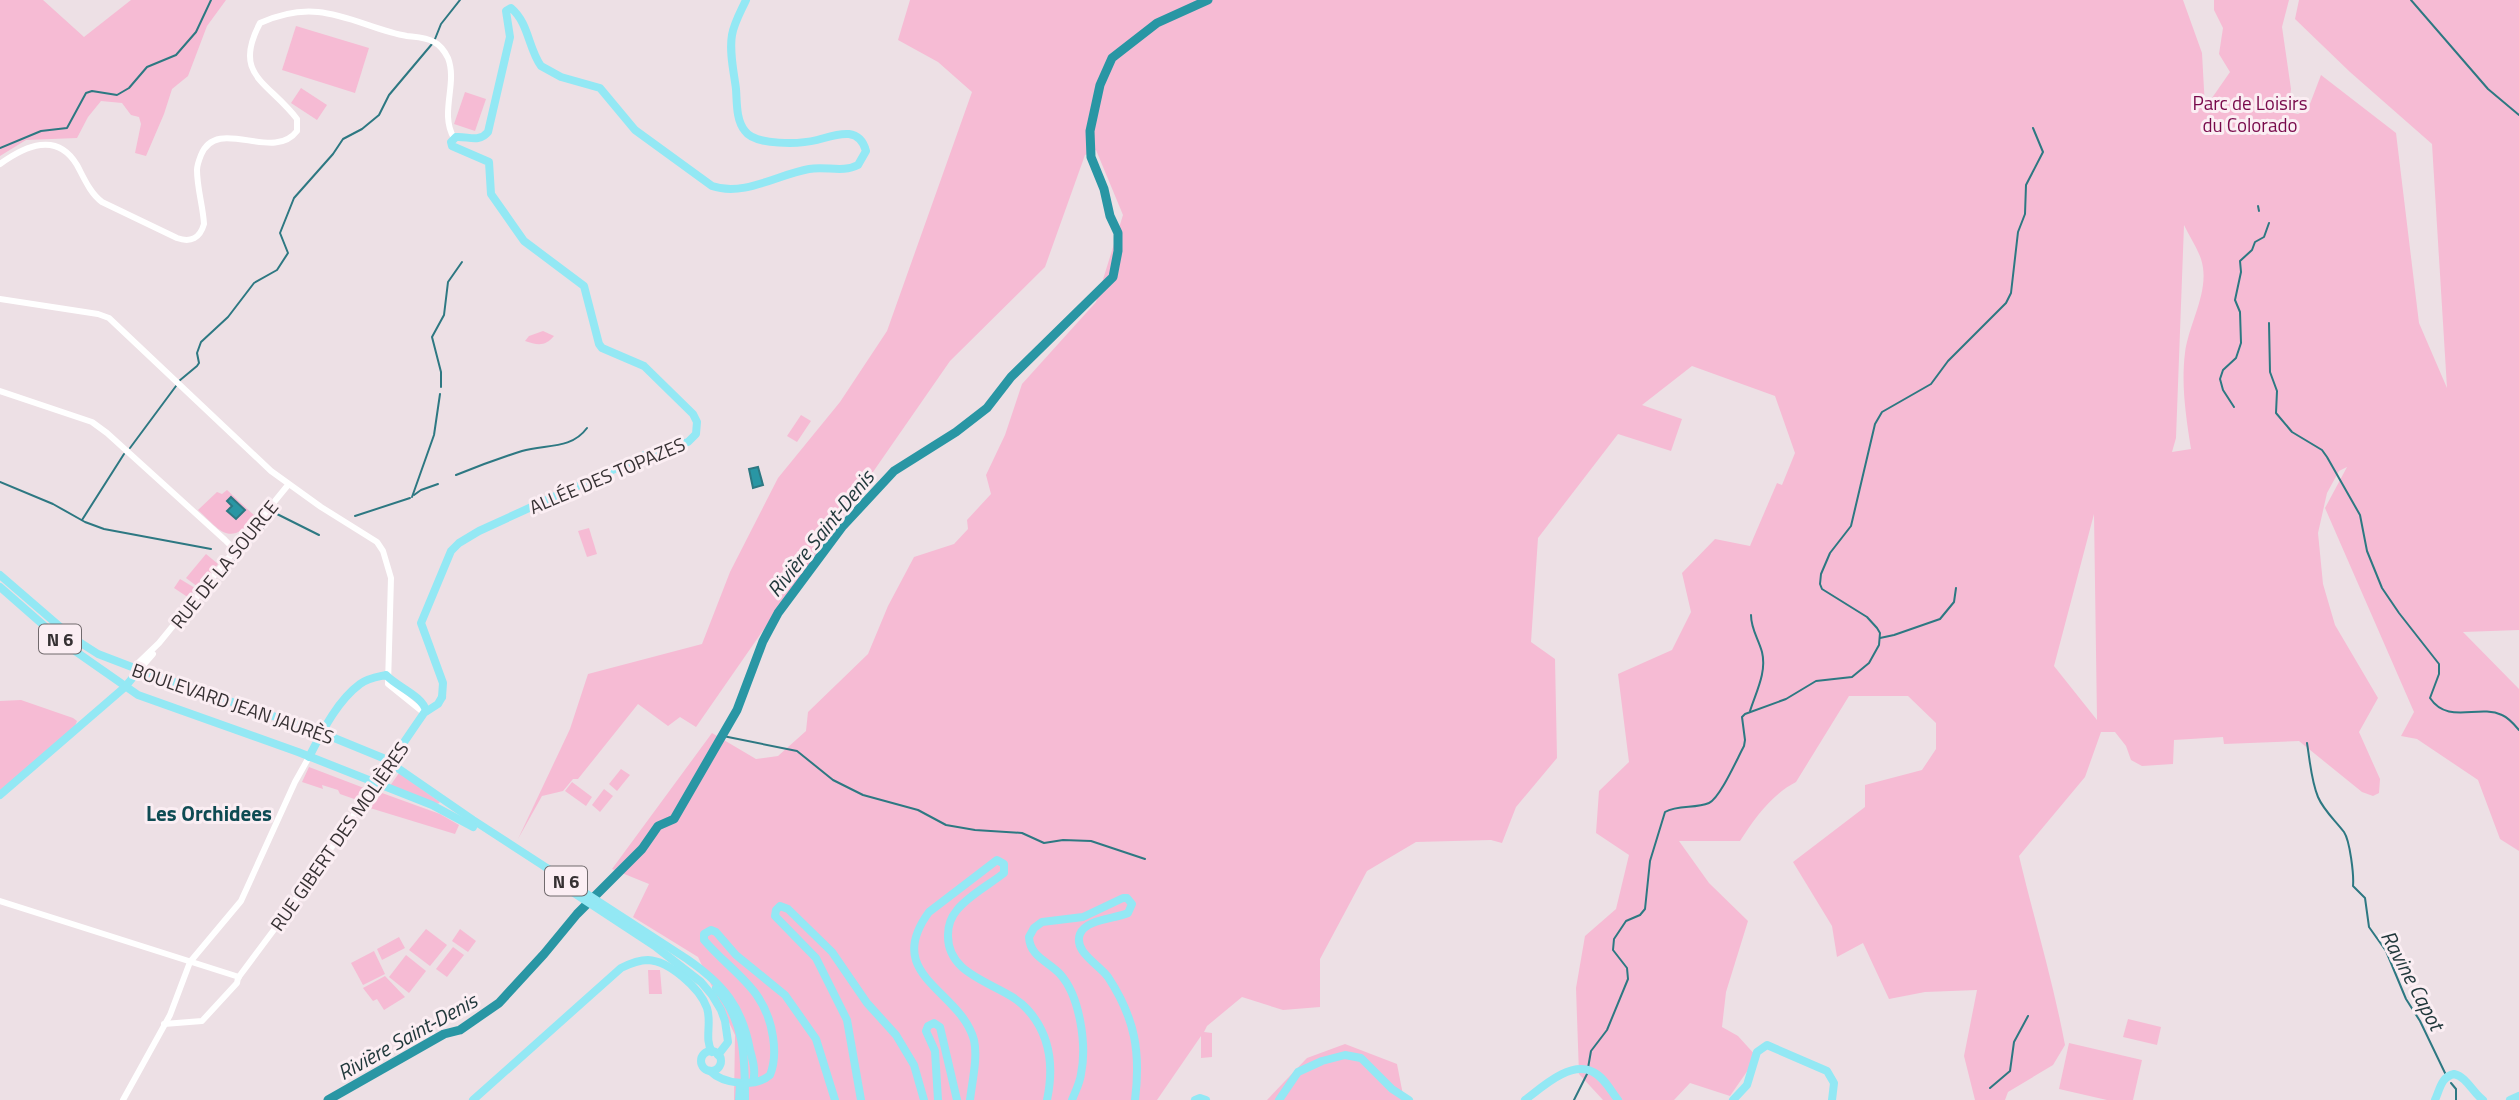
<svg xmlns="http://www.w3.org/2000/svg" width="2519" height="1100" font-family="'Titillium Web',sans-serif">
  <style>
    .green { fill: #f6bbd4; fill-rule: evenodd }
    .water { fill: #2996a4; stroke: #2d7882; stroke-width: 2 }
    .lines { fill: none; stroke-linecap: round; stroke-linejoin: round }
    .stream { stroke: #2d7882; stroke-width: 2 }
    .river { stroke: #2996a4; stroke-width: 9 }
    .minor { stroke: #fff; stroke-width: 6 }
    .major { stroke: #93e8f4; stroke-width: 8 }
    .labels { text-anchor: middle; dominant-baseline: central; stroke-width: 6; stroke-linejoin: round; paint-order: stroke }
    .shield { fill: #fbeef3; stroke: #716a6d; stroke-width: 2 }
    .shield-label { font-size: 18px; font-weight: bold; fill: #363133 }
    .park-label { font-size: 19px; fill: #78094b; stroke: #fbeef3 }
    .street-label { font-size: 19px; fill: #363133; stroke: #fbeef3 }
    .water-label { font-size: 21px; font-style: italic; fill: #1f373a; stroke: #fbeef3 }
    .neighbourhood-label { font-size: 21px; font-weight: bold; fill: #0e4b53; stroke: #fbeef3 }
  </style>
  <rect width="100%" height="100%" fill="#ede0e5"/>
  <g class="green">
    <polygon points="0,0 43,0 84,37 131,0 226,0 207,26 188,76 172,89 164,114 146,156 135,153 141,124 139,117 131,115 122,103 101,101 88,117 77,138 26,140 0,156"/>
    <path d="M910 0H2183L2202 53 2205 108 2230 72 2219 54 2223 28 2214 10V0H2289L2282 27 2291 89 2288 112 2298 114 2308 109 2321 75 2396 133 2419 323 2447 388 2432 144 2350 72 2295 19 2299 0H2519V630L2463 632 2519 689V851L2500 839 2478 780 2417 739 2401 736 2414 712 2325 508 2347 467 2339 471 2327 493 2318 533 2323 584 2335 625 2378 698 2359 732 2380 779 2379 793 2373 796 2362 792 2299 741 2224 744 2223 737 2174 740 2173 764 2142 766 2131 760 2126 746 2115 732H2101L2085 777 2019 856C2034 919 2053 981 2065 1045L2053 1065 2008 1092 2005 1100H1975L1964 1056 1977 990 1925 992 1889 999 1863 943 1837 957 1832 926 1793 862 1865 807V785L1922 770 1936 749V723L1908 696H1849L1796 782C1771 795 1755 818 1740 841H1679L1709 883 1748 921 1726 992 1722 1027 1738 1036 1757 1057 1730 1096 1690 1083 1674 1100H1603L1579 1074 1576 988 1585 936 1616 909 1629 855 1596 833 1599 791 1629 762 1618 674 1672 650 1691 612 1682 573 1715 539 1750 546 1777 483 1782 485 1795 453 1775 396 1692 366 1642 405 1682 419 1671 451 1618 434 1538 538 1531 642 1555 659 1557 758 1516 807 1502 843 1491 840 1416 842 1367 871 1320 959V1007L1283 1010 1242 997 1207 1026 1204 1032 1212 1033V1057L1201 1058V1036L1157 1100H734L735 1035 698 957 633 917 649 884 612 869 712 733 756 759 778 756 806 731 808 712 868 654 888 606 914 557 954 544 968 529 967 520 991 494 986 475 1005 435 1022 384 1096 302 1123 215 1096 150 1085 155 1045 267 950 361 696 727 680 717 668 726 638 704 578 779H573L563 791 542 796 518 839 570 729 588 674 702 644 730 572 778 478 840 402 887 331 972 92 938 62 898 40ZM2184 225C2189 236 2197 247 2201 259 2211 290 2189 322 2185 353 2181 385 2186 417 2191 449L2172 452 2176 438ZM2094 514 2097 720 2054 666Z"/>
    <polygon points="296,26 369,48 355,93 282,70"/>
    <polygon points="301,88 327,105 317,120 291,103"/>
    <polygon points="465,92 486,99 475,131 454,124"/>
    <path d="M543 331 554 336C545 347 537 345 525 341L529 336Z"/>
    <polygon points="801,415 811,421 797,442 787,436"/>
    <path d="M227 490 256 517C229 547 222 532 198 510L217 492 222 494Z"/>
    <polygon points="589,528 597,554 587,557 578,531"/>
    <polygon points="206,554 218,564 198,587 186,578"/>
    <polygon points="180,579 195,588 189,598 174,588"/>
    <polygon points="21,700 73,718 77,721 75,726 0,791 0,701"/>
    <polygon points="309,767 364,788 357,800 340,794 338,790 322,785 323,789 302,782"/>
    <polygon points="621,769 630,775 617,791 609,784"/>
    <polygon points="399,773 440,802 438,804 390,786"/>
    <polygon points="572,782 592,797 586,806 565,791"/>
    <polygon points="604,789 613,796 600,812 592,805"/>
    <polygon points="382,793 440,814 459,825 455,834 370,808"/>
    <polygon points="426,929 447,945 430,966 409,950"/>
    <polygon points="460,929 476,941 468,952 452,941"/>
    <polygon points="399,937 405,948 382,960 377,949"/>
    <polygon points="453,947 464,955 447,977 436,969"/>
    <polygon points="374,951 385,974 363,985 351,963"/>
    <polygon points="406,955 426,971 409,993 389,977"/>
    <polygon points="648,970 660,970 662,994 649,994"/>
    <polygon points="385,976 405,997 384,1010 377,999 373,1001 363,988"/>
    <polygon points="2128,1019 2161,1027 2157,1045 2123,1037"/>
    <polygon points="2069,1043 2142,1060 2133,1100 2107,1100 2059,1089"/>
    <polygon points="1345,1044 1397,1064 1404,1100 1267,1100 1307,1058"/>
  </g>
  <g class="water">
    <polygon points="758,467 763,485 753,488 749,469"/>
    <polygon points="231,497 245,510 236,519 227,511 232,506 227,501"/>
  </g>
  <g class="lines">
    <g class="stream">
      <polyline points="2411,0 2488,89 2519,115"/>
      <polyline points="435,39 441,24 460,0"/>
      <polyline points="0,148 41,131 67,128 86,93 92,91 117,95 129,88 147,67 176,55 196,32 211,0"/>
      <polyline points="2258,206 2259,211"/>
      <path d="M2269 323 2270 372 2277 391 2276 413 2292 432 2322 450 2327 457 2360 515 2367 551 2382 588 2399 613 2439 664V674L2430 698C2448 725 2478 704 2502 715 2509 718 2514 724 2519 730"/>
      <polyline points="179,381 197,366 199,363 197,353 201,342 228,317 254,283 277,270 288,253 280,233 294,198 333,154 343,139 362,129 379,115 389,95 432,44"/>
      <polyline points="441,387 441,372 432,337 444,315 448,282 462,262"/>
      <polyline points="2234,407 2223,390 2220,379 2223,370 2236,358 2241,343 2240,312 2235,300 2241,272 2240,261 2252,250 2255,242 2264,237 2269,223"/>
      <polyline points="130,448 176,386"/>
      <path d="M456 475C478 466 500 458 522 451 545 444 571 450 587 428"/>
      <polyline points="0,482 53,504 85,522 104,529 211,549"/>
      <polyline points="414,495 421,490 438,484"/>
      <polyline points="412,497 434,435 440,394"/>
      <polyline points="355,516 410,498"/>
      <polyline points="82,520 124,454"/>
      <polyline points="260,532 275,513 319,535"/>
      <polyline points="235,560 253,540"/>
      <polyline points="1880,638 1894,635 1940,619 1954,602 1956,588"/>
      <path d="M1750 711C1756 692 1767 672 1762 652 1758 638 1751 629 1751 615"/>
      <polyline points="723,736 797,751 833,780 863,795 918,810 946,825 975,830 1022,833 1044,843 1063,840 1091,841 1145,859"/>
      <path d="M2307 743C2310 761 2311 780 2318 797 2324 811 2335 820 2344 832 2350 841 2354 875 2353 886L2365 898 2369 927 2386 951 2406 999 2420 1021 2445 1073"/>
      <path d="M1588 1068 1591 1051 1607 1030 1628 979 1627 968 1613 950 1614 939 1626 921 1640 915 1645 909 1650 861 1665 812C1678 804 1695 809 1709 803 1720 798 1737 759 1744 746L1745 740 1742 717 1745 714 1786 699 1816 681 1852 677 1869 663 1879 645 1880 633 1877 628 1867 617 1822 589 1820 584 1821 574 1830 553 1851 526 1875 424 1882 412 1931 384 1948 361 2006 303 2011 293 2018 232 2025 214 2026 185 2043 152 2033 128"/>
      <polyline points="2451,1083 2456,1089 2456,1100"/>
      <polyline points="1990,1088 2010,1071 2014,1042 2028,1016"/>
      <polyline points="1574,1100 1587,1074"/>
    </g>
    <polyline class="river" points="328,1100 444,1034 460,1030 499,1003 544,954 577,914 642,849 658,826 674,819 737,710 763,641 778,613 842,527 894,471 956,432 987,408 1011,377 1113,277 1118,251 1118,233 1110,216 1104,189 1091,157 1090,131 1100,85 1112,58 1157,23 1208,0"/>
    <g class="minor">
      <path d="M0 164C25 146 57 131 77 165 84 178 90 193 102 202L177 238C191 243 200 238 204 224 203 206 197 188 197 170 197 165 199 160 201 155 217 115 273 163 297 131V119C268 81 232 76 260 23 278 15 299 10 318 12 349 15 377 31 407 36 416 37 426 37 434 42 440 45 445 52 448 58 458 84 439 113 454 138"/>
      <polyline points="0,299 98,314 109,318 271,471 321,507 377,542 383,551 391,578 388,684 424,713"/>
      <polyline points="0,391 92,422 107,433 225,540 232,547 232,553"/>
      <polyline points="133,668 159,643 288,485"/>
      <polyline points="139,670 153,654"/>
      <polyline points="0,901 239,977"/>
      <polyline points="164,1024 202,1021 237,983 238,978 282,919 376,783"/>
      <polyline points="123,1100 170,1015 190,962 241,901 295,782 309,757"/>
    </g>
    <g class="major">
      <path d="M0 575 73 638 98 654 145 672 322 733 383 758 473 820 687 959C723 984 742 1006 750 1050 753 1061 756 1071 753 1082"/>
      <polyline points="0,587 65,644 138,695 298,752 432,805 473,827"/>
      <path d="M442 697 443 683 421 623 451 551 459 543 479 531 645 455 688 442 696 434 697 422 693 414 644 366 602 348 599 344 584 286 524 241 491 194 489 162 452 146 451 142 456 137C468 136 479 143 488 132L510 37 506 11 511 8C529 23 528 48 541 66L561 77 600 88 635 130 712 186C744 197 779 174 809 169 826 166 843 173 858 165L866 151C859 125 836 135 817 140 801 144 755 146 745 131 736 120 737 103 736 89 734 73 729 52 732 35 734 23 741 11 746 0"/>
      <path d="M309 757C322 732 337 701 360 684 368 678 377 677 386 675 397 687 423 696 426 711"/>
      <polyline points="376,783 424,713 438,704 442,697"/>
      <polyline points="0,795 125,687 139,670"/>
      <polyline points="551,878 656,947 701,982 712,995 721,1010 725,1021 728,1042 718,1055"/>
      <path d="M716 988C745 1021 745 1058 745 1100"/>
      <circle cx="711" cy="1061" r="10"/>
      <path d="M710 1071C723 1084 755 1088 770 1075 775 1063 775 1050 773 1037 766 988 733 974 704 940V934L711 930 716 932 736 955 785 995 816 1039 835 1100"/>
      <path d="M473 1100 621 968C629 964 638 960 648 960 669 961 700 988 707 1008 712 1023 704 1039 712 1052"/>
      <polyline points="739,1100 740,1085"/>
      <polyline points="861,1100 847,1020 816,958 775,916 776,910 780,906 788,909 832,952 867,1003 896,1035 914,1065 924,1100"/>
      <polyline points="938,1100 935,1051 926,1031 928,1026 934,1023 940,1027 957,1100"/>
      <path d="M970 1100C972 1082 978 1058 974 1040 960 989 882 976 929 912L997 860 1004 864V873C989 885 969 895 957 910 951 917 948 925 948 935 947 979 1004 983 1027 1009 1050 1034 1054 1067 1047 1100"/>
      <path d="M1072 1100C1075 1092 1080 1083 1081 1074 1087 1045 1080 996 1060 974 1048 961 1030 957 1029 937L1034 928 1042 922 1083 917 1123 898H1127L1132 904 1128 913C1115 919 1086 919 1080 934 1073 952 1100 965 1108 977 1135 1018 1141 1052 1135 1100"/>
      <polyline points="1195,1100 1200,1098 1206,1100"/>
      <polyline points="1279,1100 1298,1072 1322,1061 1345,1055 1361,1058 1392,1089 1409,1100"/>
      <path d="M1525 1100C1541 1088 1570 1060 1593 1072 1604 1077 1611 1091 1618 1100"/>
      <polyline points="1733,1100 1747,1085 1757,1052 1767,1045 1827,1071 1834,1083 1832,1100"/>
      <path d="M2435 1100C2440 1089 2441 1077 2454 1074 2467 1077 2472 1092 2483 1100"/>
      <polyline points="2510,1100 2519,1096"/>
    </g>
  </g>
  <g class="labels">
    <g class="shield">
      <rect x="39" y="624.5" width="42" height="29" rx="5"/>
      <rect x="545" y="866.5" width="42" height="29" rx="5"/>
    </g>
    <g class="shield-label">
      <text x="60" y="639">N 6</text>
      <text x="566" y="881">N 6</text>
    </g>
    <g class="park-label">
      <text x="2250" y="102">Parc de Loisirs<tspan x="2250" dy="22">du Colorado</tspan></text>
    </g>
    <g class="street-label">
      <text transform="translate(607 475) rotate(-23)">ALLÉE DES TOPAZES</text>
      <text transform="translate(224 564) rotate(-51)">RUE DE LA SOURCE</text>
      <text transform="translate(233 703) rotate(19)">BOULEVARD JEAN JAURÈS</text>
      <text transform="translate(339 836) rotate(-55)">RUE GIBERT DES MOLIÈRES</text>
    </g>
    <g class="water-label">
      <text transform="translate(820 533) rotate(-51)">Rivière Saint-Denis</text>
      <text transform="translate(2413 980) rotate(62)">Ravine Capot</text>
      <text transform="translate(407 1036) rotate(-29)">Rivière Saint-Denis</text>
    </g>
    <g class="neighbourhood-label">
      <text x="209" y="813">Les Orchidees</text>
    </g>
  </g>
</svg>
